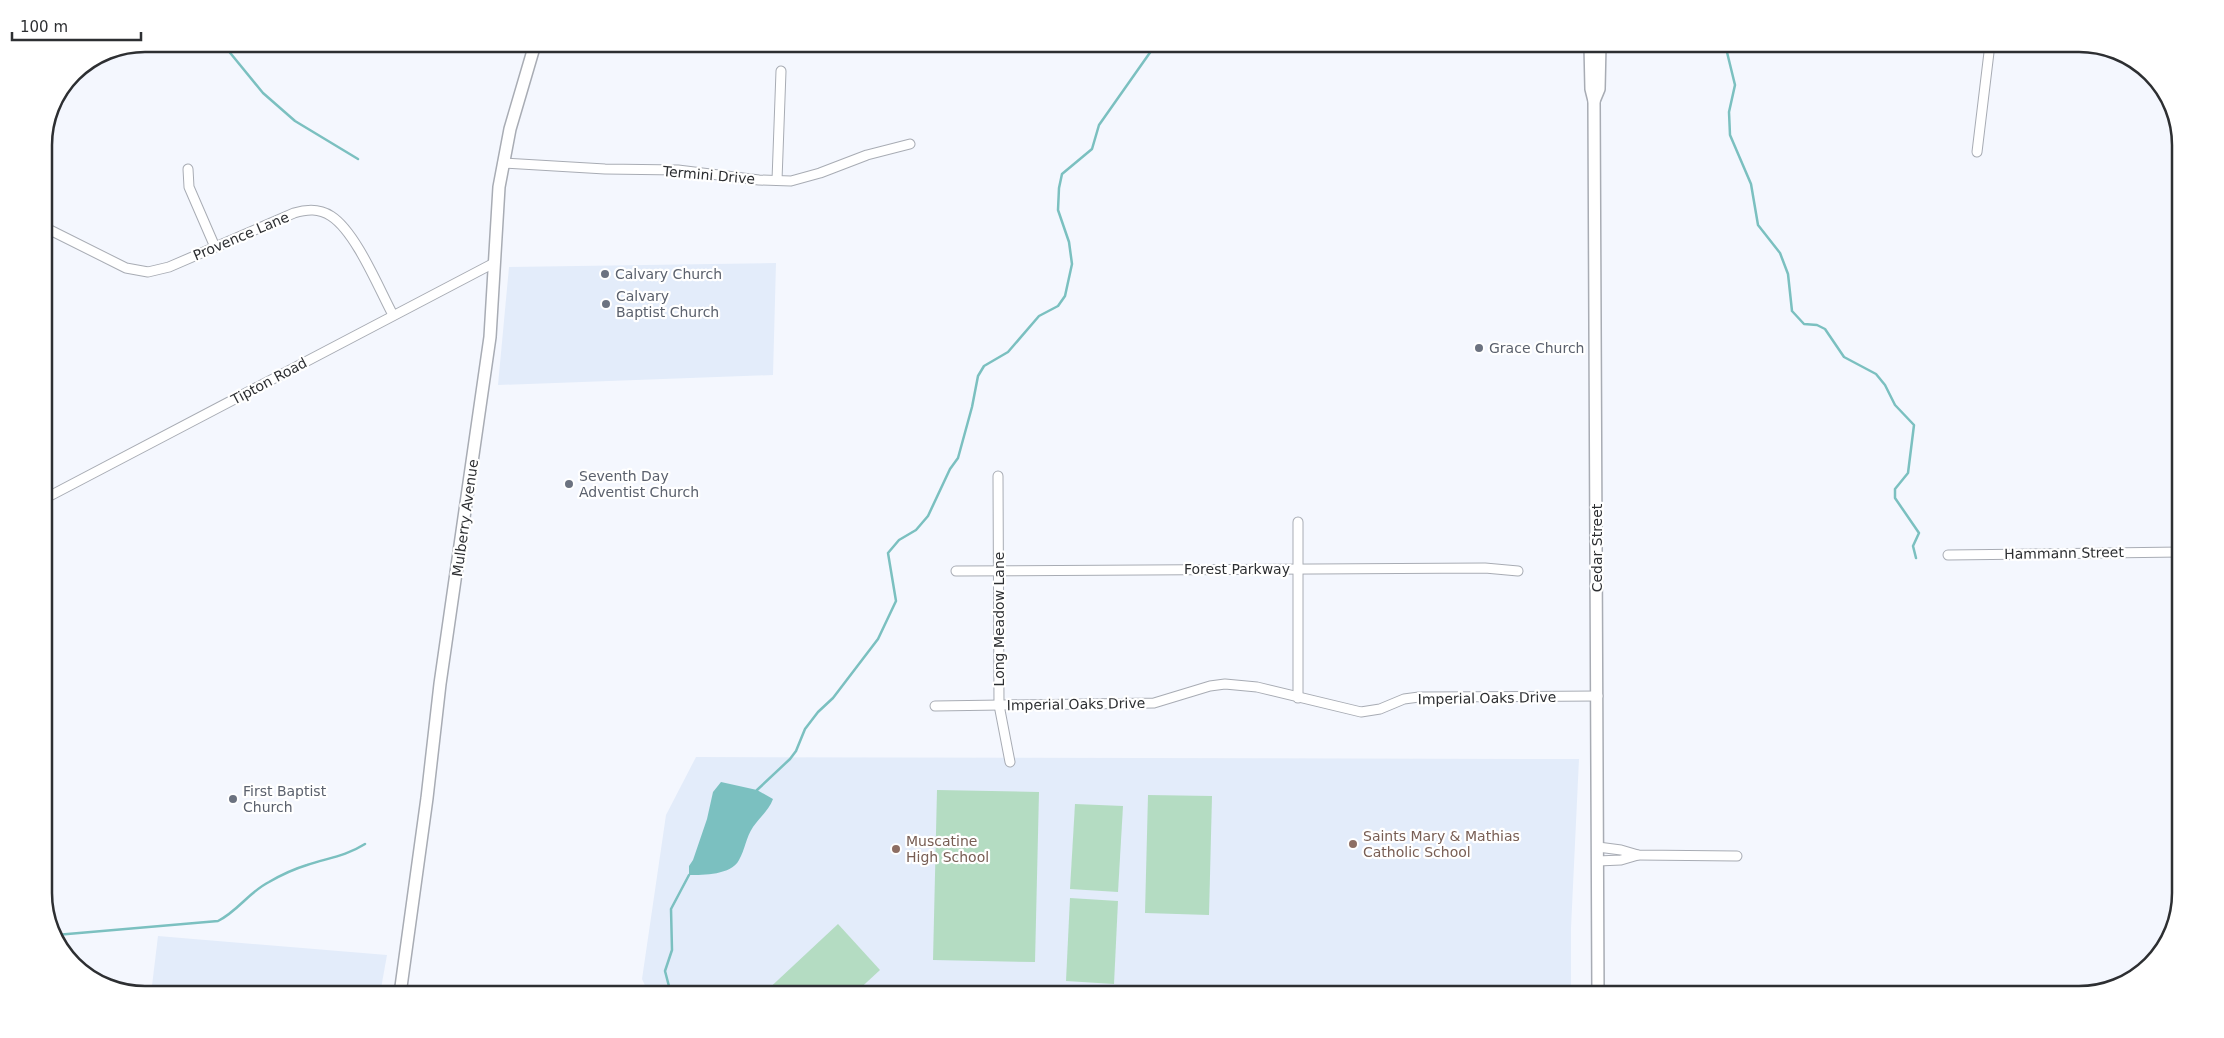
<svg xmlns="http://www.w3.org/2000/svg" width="2224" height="1038" font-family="'DejaVu Sans',sans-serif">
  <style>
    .built { fill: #e3ecfa }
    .green { fill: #b4dcc2 }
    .water { fill: #7bc0c0 }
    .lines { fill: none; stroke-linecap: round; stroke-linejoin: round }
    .stream { stroke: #7bc0c0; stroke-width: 2.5 }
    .minor-casing { stroke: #a8acb4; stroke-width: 11 }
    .major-casing { stroke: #a8acb4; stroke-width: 14 }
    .minor { stroke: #fff; stroke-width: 9 }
    .major { stroke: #fff; stroke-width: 11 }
    .worship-dot { fill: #6b7280; stroke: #fff; stroke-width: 2 }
    .education-dot { fill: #8d6e63; stroke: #fff; stroke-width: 2 }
    .labels { text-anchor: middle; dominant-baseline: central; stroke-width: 4.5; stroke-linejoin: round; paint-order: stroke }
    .street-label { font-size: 14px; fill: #2d2f32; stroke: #fff }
    .worship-label { font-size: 14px; fill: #5b616d; stroke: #fff; text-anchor: start }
    .education-label { font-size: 14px; fill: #785e54; stroke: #fff; text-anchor: start }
    .rim { fill: none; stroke: #2d2f32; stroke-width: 2.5 }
  </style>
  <rect width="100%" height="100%" fill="#f4f7fe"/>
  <g class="built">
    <polygon points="776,263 773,375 498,385 509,267"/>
    <polygon points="696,757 1579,759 1571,928 1571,994 649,994 642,979 666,815"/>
    <polygon points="158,936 387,955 380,994 151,994"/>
  </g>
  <g class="green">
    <polygon points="937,790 1039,792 1035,962 933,960"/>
    <polygon points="1148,795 1212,796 1209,915 1145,913"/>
    <polygon points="1075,804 1123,806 1118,892 1070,889"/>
    <polygon points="1070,898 1118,901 1114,984 1066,981"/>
    <polygon points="838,924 880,970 854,994 763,994"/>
  </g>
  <path class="water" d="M721 782 757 790 773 799C769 810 760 817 753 827 746 837 745 850 739 860 731 875 704 875 689 875V866L693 860 707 819 713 792Z"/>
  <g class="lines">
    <g class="stream">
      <polyline points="219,44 227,49 263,93 295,121 358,159"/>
      <polyline points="1725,44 1735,85 1729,112 1730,135 1751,184 1758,225 1780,253 1788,274 1792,311 1804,324 1817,325 1825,329 1844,357 1876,374 1885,385 1895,405 1914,425 1908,473 1895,489 1895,498 1919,533 1913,546 1916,558"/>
      <polyline points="757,790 790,759 796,751 805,729 818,712 833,698 878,639 896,601 888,553 899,540 916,530 928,516 950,469 958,458 972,407 978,376 984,366 1008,352 1039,316 1058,306 1065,296 1072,264 1069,242 1058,210 1059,188 1062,174 1092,149 1099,125 1156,44"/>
      <path d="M56 935 218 921C238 911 249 892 269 882 281 875 294 869 307 865 328 858 346 856 365 844"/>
      <polyline points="671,994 665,971 672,950 671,909 689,875"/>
    </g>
    <defs>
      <g id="minor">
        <polyline points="1977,152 1990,44"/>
        <polyline points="503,163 605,169 678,170 759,180 791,181 820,173 867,155 910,144"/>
        <polyline points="188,169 189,187 215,247"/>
        <polyline points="777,180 781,71"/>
        <path d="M44 227 126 268 148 272 169 267 294 213C307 209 319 208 331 216 356 232 379 289 393 315"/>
        <polyline points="998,476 999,705 1010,762"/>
        <polyline points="44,499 494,263"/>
        <polyline points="1948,555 2180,552"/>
        <polyline points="956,571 1485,568 1518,571"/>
        <polyline points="1298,698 1298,522"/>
        <polyline points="935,706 1154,703 1210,686 1225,684 1257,687 1361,712 1380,709 1404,699 1419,697 1598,696"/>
        <polyline points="1598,847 1621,850 1638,855 1737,856"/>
        <polyline points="1598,861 1621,860 1638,855"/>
      </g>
      <g id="major">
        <polyline points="1590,44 1591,89 1594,101 1598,994"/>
        <polyline points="1594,101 1599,89 1600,44"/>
        <polyline points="400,994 427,798 440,684 490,337 499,187 510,129 535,44"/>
      </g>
    </defs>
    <use href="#minor" class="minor-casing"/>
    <use href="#major" class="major-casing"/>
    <use href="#minor" class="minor"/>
    <use href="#major" class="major"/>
  </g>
  <g class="worship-dot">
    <circle cx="605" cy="274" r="5"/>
    <circle cx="606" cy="304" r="5"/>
    <circle cx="1479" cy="348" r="5"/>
    <circle cx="569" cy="484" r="5"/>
    <circle cx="233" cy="799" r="5"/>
  </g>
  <g class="education-dot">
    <circle cx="1353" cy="844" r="5"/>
    <circle cx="896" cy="849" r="5"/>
  </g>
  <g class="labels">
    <g class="street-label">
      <text transform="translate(709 175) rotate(5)">Termini Drive</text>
      <text transform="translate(241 236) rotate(-23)">Provence Lane</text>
      <text transform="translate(269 381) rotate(-28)">Tipton Road</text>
      <text transform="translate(465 518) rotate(-82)">Mulberry Avenue</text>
      <text transform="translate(1597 548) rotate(-90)">Cedar Street</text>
      <text transform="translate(2064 553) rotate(-1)">Hammann Street</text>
      <text x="1237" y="569">Forest Parkway</text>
      <text transform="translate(999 619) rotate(-90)">Long Meadow Lane</text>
      <text transform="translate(1487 698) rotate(-1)">Imperial Oaks Drive</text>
      <text transform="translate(1076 704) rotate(-1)">Imperial Oaks Drive</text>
    </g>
    <g class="worship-label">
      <text x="615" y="274">Calvary Church</text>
      <text x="616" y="296">Calvary<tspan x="616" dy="16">Baptist Church</tspan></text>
      <text x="1489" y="348">Grace Church</text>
      <text x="579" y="476">Seventh Day<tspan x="579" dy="16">Adventist Church</tspan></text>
      <text x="243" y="791">First Baptist<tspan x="243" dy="16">Church</tspan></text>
    </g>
    <g class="education-label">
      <text x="1363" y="836">Saints Mary &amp; Mathias<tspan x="1363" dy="16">Catholic School</tspan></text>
      <text x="906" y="841">Muscatine<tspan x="906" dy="16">High School</tspan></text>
    </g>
  </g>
  <path d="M0 0H2224V1038H0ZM145 52H2079A93 93 0 0 1 2172 145V893A93 93 0 0 1 2079 986H145A93 93 0 0 1 52 893V145A93 93 0 0 1 145 52Z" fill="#fff" fill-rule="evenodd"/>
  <path class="rim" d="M145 52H2079A93 93 0 0 1 2172 145V893A93 93 0 0 1 2079 986H145A93 93 0 0 1 52 893V145A93 93 0 0 1 145 52Z"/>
  <path d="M12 32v8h129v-8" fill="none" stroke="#2d2f32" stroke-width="2.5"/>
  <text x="20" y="32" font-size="15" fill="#2d2f32" stroke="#ffffff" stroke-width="4" paint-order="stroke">100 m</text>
</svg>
